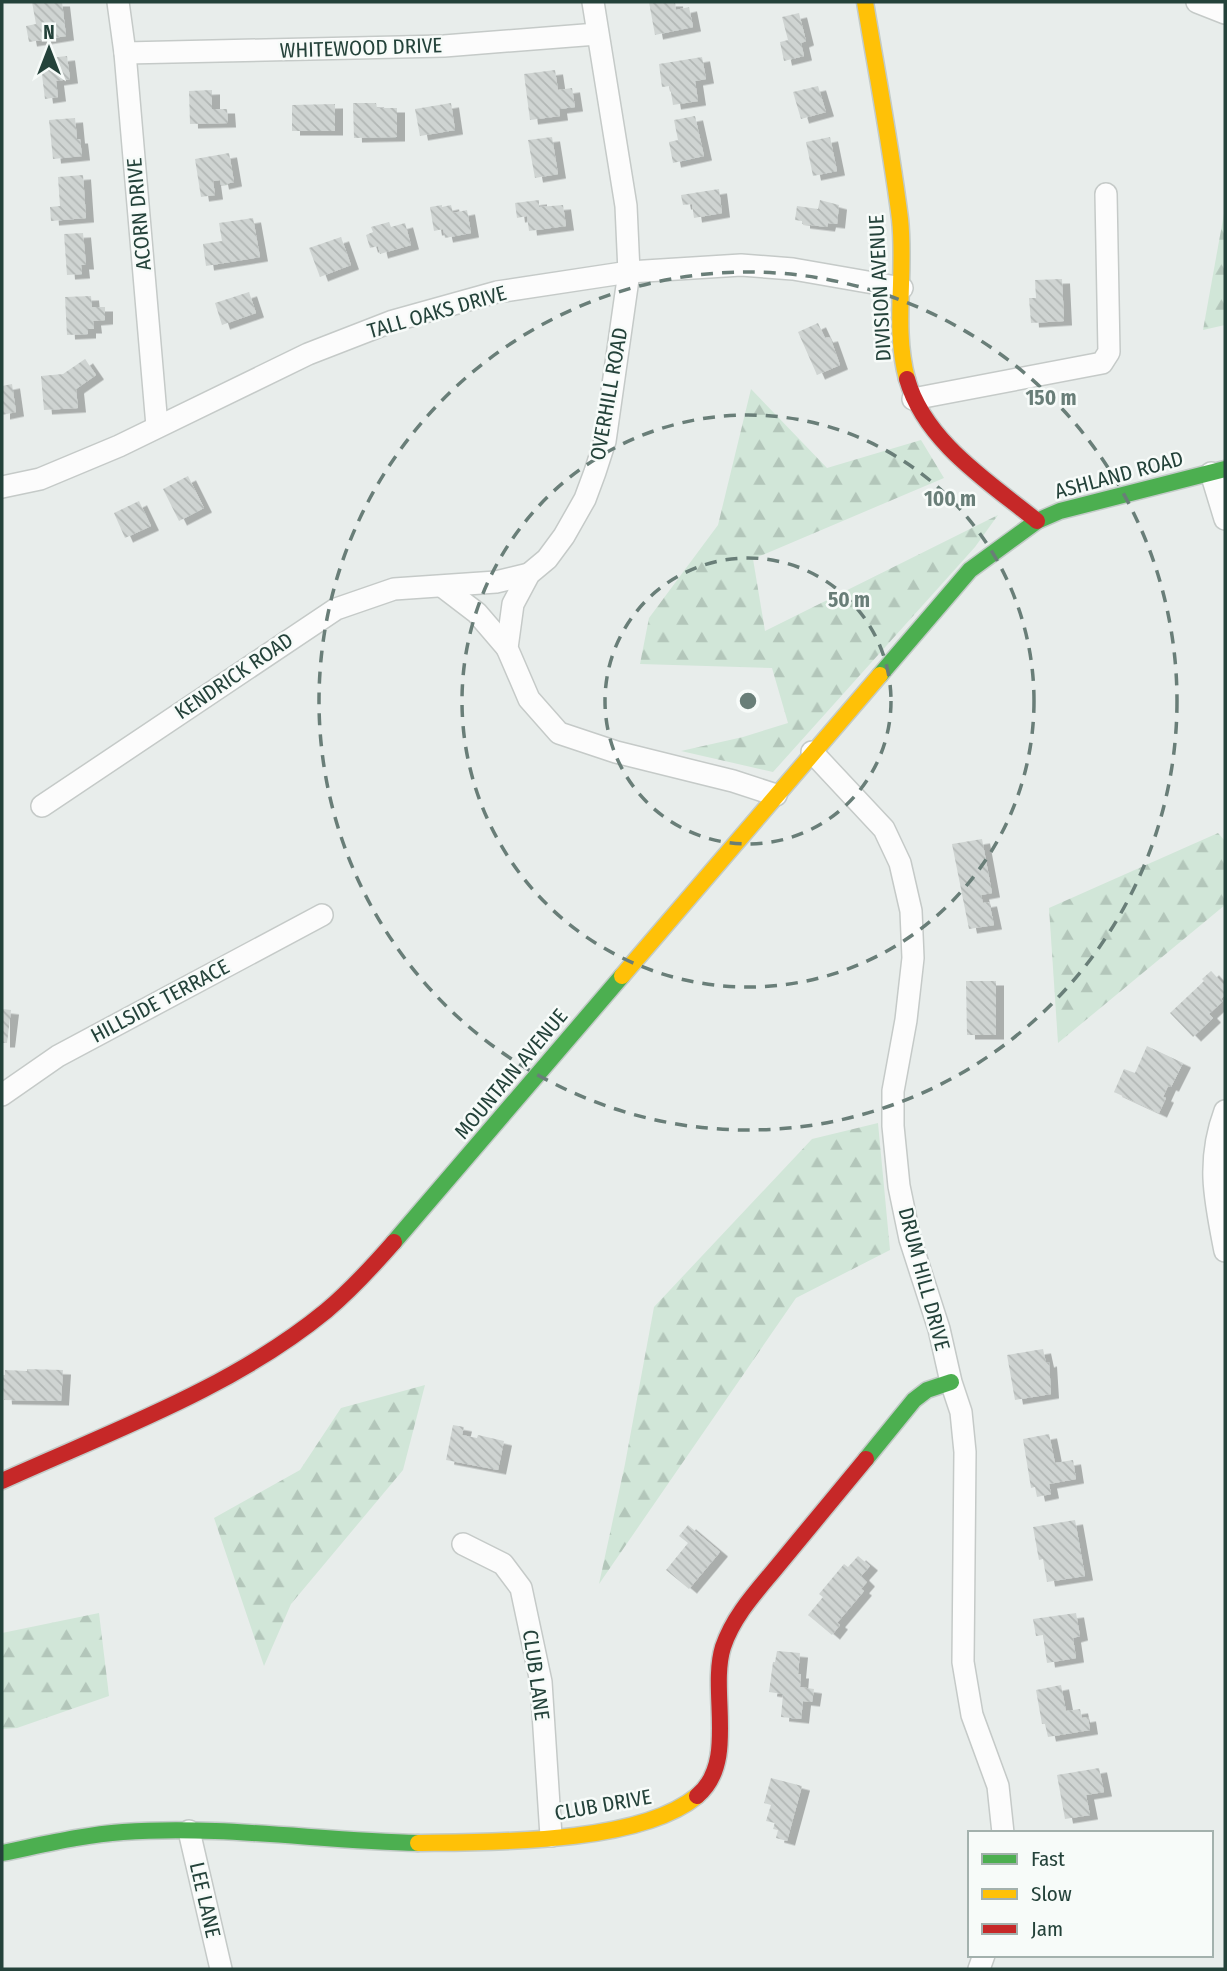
<svg xmlns="http://www.w3.org/2000/svg" width="1227" height="1971" font-family="'Fira Sans Condensed',sans-serif">
  <style>
    .forest { fill: url(#forest-firs) }
    .building { fill: url(#building-back-hatch); filter: url(#shadow) }
    .lines { fill: none; stroke-linecap: round; stroke-linejoin: round }
    .street-casing { stroke: #c5cac8; stroke-width: 24 }
    .fast-casing { stroke: #c3cbc8; stroke-width: 19 }
    .slow-casing { stroke: #c3cbc8; stroke-width: 19 }
    .jam-casing { stroke: #c3cbc8; stroke-width: 19 }
    .street { stroke: #fcfcfc; stroke-width: 21 }
    .fast { stroke: #4caf50; stroke-width: 16 }
    .slow { stroke: #ffc107; stroke-width: 16 }
    .jam { stroke: #c62828; stroke-width: 16 }
    .ring { fill: none; stroke: #697e78; stroke-width: 3.5; stroke-dasharray: 12 9 }
    .labels { text-anchor: middle; dominant-baseline: central; stroke-width: 5; stroke-linejoin: round; paint-order: stroke }
    .street-label { font-size: 21px; fill: #24423a; stroke: #f7fbf9 }
    .centre { fill: #697e78; stroke: #f7fbf9; stroke-width: 3.5 }
    .ring-label { font-size: 21px; text-anchor: middle; font-weight: bold; fill: #697e78; stroke: #f7fbf9; stroke-width: 5; stroke-linejoin: round; paint-order: stroke }
  </style>
  <defs>
    <pattern id="forest-firs" width="22" height="20" patternUnits="userSpaceOnUse" patternTransform="scale(1.75)"><rect width="22" height="20" fill="#d1e6d8"/><path d="M5 1l3.5 6h-7zM16 11l3.5 6h-7z" fill="#b3c6ba"/></pattern>
    <pattern id="building-back-hatch" width="6" height="6" patternUnits="userSpaceOnUse" patternTransform="scale(1.75)"><rect width="6" height="6" fill="#cfd4d2"/><path d="M-1 5l2 2M0 0l6 6M5-1l2 2" fill="none" stroke="#b2b7b5"/></pattern>
    <filter id="shadow"><feDropShadow dx="8" dy="4.5" stdDeviation="0" flood-color="#0004"/></filter>
  </defs>
  <rect width="100%" height="100%" fill="#e8edeb"/>
  <g class="forest">
    <polygon points="1225,208 1225,325 1203,330"/>
    <polygon points="751,389 827,468 921,440 944,478 753,559 765,631 998,515 975,547 773,772 681,751 743,737 788,723 772,668 640,664 649,618 718,525"/>
    <polygon points="1218,833 1225,841 1225,905 1058,1043 1049,908"/>
    <polygon points="878,1123 890,1250 796,1298 599,1584 625,1464 654,1307 812,1139"/>
    <polygon points="425,1385 403,1470 291,1604 264,1666 214,1518 300,1470 341,1408"/>
    <polygon points="99,1613 109,1696 17,1728 2,1729 2,1633"/>
  </g>
  <g class="building">
    <polygon points="32,2 62,2 66,36 29,42 26,26 36,24"/>
    <polygon points="649,2 675,2 676,10 689,7 693,27 655,35"/>
    <polygon points="799,13 806,41 801,43 804,56 784,61 780,42 788,40 782,17"/>
    <polygon points="67,56 70,79 56,81 58,97 45,99 40,59"/>
    <polygon points="702,57 706,79 695,81 698,101 673,105 670,86 662,87 659,64"/>
    <polygon points="555,70 558,90 572,88 575,107 559,109 560,116 530,120 524,74"/>
    <polygon points="818,86 826,112 801,119 793,92"/>
    <polygon points="212,90 212,109 227,109 228,123 190,124 189,91"/>
    <polygon points="353,103 376,103 377,108 397,108 397,137 354,138"/>
    <polygon points="451,103 455,130 420,136 415,109"/>
    <polygon points="335,104 335,131 292,131 292,105"/>
    <polygon points="695,116 704,156 673,163 669,142 678,140 674,120"/>
    <polygon points="75,118 77,139 80,139 82,156 53,159 49,120"/>
    <polygon points="552,137 558,174 535,178 528,140"/>
    <polygon points="830,137 837,171 813,176 806,142"/>
    <polygon points="229,153 234,182 221,185 220,180 213,181 215,195 201,197 195,159"/>
    <polygon points="83,175 86,218 51,221 50,207 60,206 58,177"/>
    <polygon points="719,189 722,213 694,218 692,204 683,205 681,195"/>
    <polygon points="539,200 539,207 563,205 566,226 529,231 527,216 517,218 515,203"/>
    <polygon points="820,200 839,205 837,224 828,223 827,227 802,224 802,221 795,220 797,206 818,209"/>
    <polygon points="442,205 442,207 451,205 453,213 467,210 471,233 445,238 443,229 434,231 430,207"/>
    <polygon points="253,218 260,257 206,266 203,244 222,241 219,223"/>
    <polygon points="389,222 391,227 405,223 411,245 380,254 378,246 370,248 366,235 373,232 371,227"/>
    <polygon points="83,233 86,265 81,265 82,274 67,275 64,234"/>
    <polygon points="341,237 351,265 320,277 309,248"/>
    <polygon points="1062,279 1064,321 1031,323 1029,298 1036,298 1035,280"/>
    <polygon points="249,292 256,313 222,325 215,303"/>
    <polygon points="91,296 92,307 105,307 105,320 93,321 94,329 88,329 88,334 67,335 65,297"/>
    <polygon points="818,323 825,338 830,337 840,365 817,375 798,332"/>
    <polygon points="85,359 96,375 76,389 78,408 44,410 41,376 63,374"/>
    <polygon points="12,384 16,412 2,415 2,386"/>
    <polygon points="188,476 204,508 179,521 163,489"/>
    <polygon points="139,501 151,526 125,538 114,513"/>
    <polygon points="982,839 992,893 981,895 983,903 989,902 994,925 969,929 952,844"/>
    <polygon points="1211,971 1225,986 1225,995 1221,999 1223,1001 1209,1014 1213,1018 1193,1037 1170,1013 1204,981 1202,979"/>
    <polygon points="966,981 996,981 996,1035 967,1035"/>
    <polygon points="2,1009 11,1010 7,1043 2,1043"/>
    <polygon points="1147,1046 1183,1063 1171,1087 1168,1086 1163,1097 1166,1098 1159,1113 1114,1092 1124,1069 1135,1073"/>
    <polygon points="1043,1349 1046,1363 1049,1362 1051,1394 1015,1400 1007,1355"/>
    <polygon points="27,1369 63,1370 61,1401 4,1400 2,1375 5,1375 5,1370 27,1371"/>
    <polygon points="453,1425 464,1427 462,1435 477,1438 478,1435 504,1441 498,1470 446,1460"/>
    <polygon points="1049,1434 1055,1463 1073,1460 1076,1479 1049,1484 1051,1494 1037,1497 1035,1487 1031,1488 1023,1439"/>
    <polygon points="1075,1520 1085,1576 1047,1582 1043,1559 1039,1560 1033,1527"/>
    <polygon points="688,1525 720,1552 689,1589 666,1570 688,1543 679,1536"/>
    <polygon points="858,1556 870,1566 861,1576 867,1582 861,1589 864,1591 837,1623 840,1625 832,1635 808,1615 823,1597 819,1594 844,1564 848,1567"/>
    <polygon points="1076,1613 1080,1636 1073,1638 1076,1658 1047,1663 1043,1635 1036,1636 1033,1619"/>
    <polygon points="777,1651 800,1653 798,1674 801,1674 800,1687 814,1689 812,1702 803,1701 801,1719 781,1717 783,1694 769,1692 773,1662 775,1662"/>
    <polygon points="1061,1685 1066,1711 1080,1709 1082,1718 1088,1717 1090,1730 1048,1737 1045,1724 1042,1724 1036,1690"/>
    <polygon points="1099,1768 1104,1792 1086,1795 1090,1815 1065,1819 1057,1775"/>
    <polygon points="771,1778 802,1786 787,1841 776,1838 778,1830 773,1829 775,1823 766,1821 771,1805 764,1803"/>
  </g>
  <g class="lines">
    <defs>
      <g id="street">
        <polyline points="118,2 125,53 157,426"/>
        <polyline points="593,2 626,206 629,272 605,441 595,472 585,499 564,536 547,559 529,574 513,604 507,648 529,699 559,733 616,752 733,781 776,795"/>
        <polyline points="1197,2 1225,13"/>
        <polyline points="125,53 444,46 597,34"/>
        <polyline points="913,399 1102,363 1109,352 1106,194"/>
        <polyline points="1211,473 1225,519"/>
        <polyline points="2,487 40,479 119,446 308,354 393,321 497,292 629,272 741,265 793,269 902,288"/>
        <polyline points="443,587 477,613 507,648"/>
        <polyline points="812,752 884,829 900,863 911,911 913,958 906,1020 893,1091 893,1126 899,1186 910,1239 939,1329 951,1382 961,1412 965,1452 963,1662 972,1715 998,1786 1003,1833"/>
        <polyline points="42,806 336,609 394,589 496,582 529,574"/>
        <polyline points="2,1095 58,1056 322,915"/>
        <path d="M1225 1111C1206 1162 1215 1200 1225 1251"/>
        <polyline points="463,1544 503,1564 521,1588 541,1682 551,1836"/>
        <polyline points="189,1831 221,1969"/>
        <polyline points="979,1969 984,1955"/>
      </g>
      <g id="fast">
        <polyline points="880,675 970,570 1037,521 1060,511 1225,469"/>
        <polyline points="394,1242 622,976"/>
        <polyline points="866,1459 914,1400 927,1390 951,1382"/>
        <path d="M2 1853C42 1845 82 1835 123 1832 222 1825 320 1841 418 1843"/>
      </g>
      <g id="slow">
        <path d="M865 2C877 74 891 147 900 219 906 273 893 327 907 379"/>
        <polyline points="622,976 880,675"/>
        <path d="M418 1843C493 1842 639 1844 697 1796"/>
      </g>
      <g id="jam">
        <path d="M907 379C925 442 989 482 1037 521"/>
        <path d="M2 1481C112 1431 232 1388 326 1311 351 1290 373 1266 394 1242"/>
        <path d="M697 1796C738 1762 709 1692 723 1647 734 1614 759 1589 780 1563 809 1528 837 1494 866 1459"/>
      </g>
    </defs>
    <use href="#street" class="street-casing"/>
    <use href="#fast" class="fast-casing"/>
    <use href="#slow" class="slow-casing"/>
    <use href="#jam" class="jam-casing"/>
    <use href="#street" class="street"/>
    <use href="#fast" class="fast"/>
    <use href="#slow" class="slow"/>
    <use href="#jam" class="jam"/>
  </g>
  <g class="ring">
    <circle cx="748" cy="701" r="143"/>
    <circle cx="748" cy="701" r="286"/>
    <circle cx="748" cy="701" r="429"/>
  </g>
  <g class="labels">
    <g class="street-label">
      <text transform="translate(361 48) rotate(-2)">WHITEWOOD DRIVE</text>
      <text transform="translate(139 214) rotate(-95)">ACORN DRIVE</text>
      <text transform="translate(880 288) rotate(-93)">DIVISION AVENUE</text>
      <text transform="translate(437 312) rotate(-16)">TALL OAKS DRIVE</text>
      <text transform="translate(609 394) rotate(-80)">OVERHILL ROAD</text>
      <text transform="translate(1119 475) rotate(-15)">ASHLAND ROAD</text>
      <text transform="translate(234 676) rotate(-34)">KENDRICK ROAD</text>
      <text transform="translate(160 1001) rotate(-28)">HILLSIDE TERRACE</text>
      <text transform="translate(511 1074) rotate(-50)">MOUNTAIN AVENUE</text>
      <text transform="translate(924 1279) rotate(75)">DRUM HILL DRIVE</text>
      <text transform="translate(536 1675) rotate(82)">CLUB LANE</text>
      <text transform="translate(603 1805) rotate(-10)">CLUB DRIVE</text>
      <text transform="translate(205 1900) rotate(77)">LEE LANE</text>
    </g>
  </g>
  <circle cx="748" cy="701" r="10" class="centre"/>
  <g class="ring-label">
    <text x="1051" y="405">150 m</text>
    <text x="950" y="506">100 m</text>
    <text x="849" y="607">50 m</text>
  </g>
  <rect width="1227" height="1971" fill="none" stroke="#24423a" stroke-width="7"/>
  <rect x="968" y="1831" width="245" height="126" fill="#f7fbf9" stroke="#a3b1ad" stroke-width="2"/>
  <rect x="982" y="1854" width="35" height="10" fill="#4caf50" stroke="#a3b1ad" stroke-width="2"/>
  <text x="1031" y="1866" font-size="21" fill="#24423a">Fast</text>
  <rect x="982" y="1889" width="35" height="10" fill="#ffc107" stroke="#a3b1ad" stroke-width="2"/>
  <text x="1031" y="1901" font-size="21" fill="#24423a">Slow</text>
  <rect x="982" y="1924" width="35" height="10" fill="#c62828" stroke="#a3b1ad" stroke-width="2"/>
  <text x="1031" y="1936" font-size="21" fill="#24423a">Jam</text>
  <g transform="translate(49 49)" stroke="#f7fbf9" stroke-width="5" paint-order="stroke">
  <path d="M0-5L12 26L0 18L-12 26Z" fill="#24423a"/>
  <text y="-10" font-size="19" font-weight="bold" text-anchor="middle" fill="#24423a">N</text>
  </g>
</svg>
